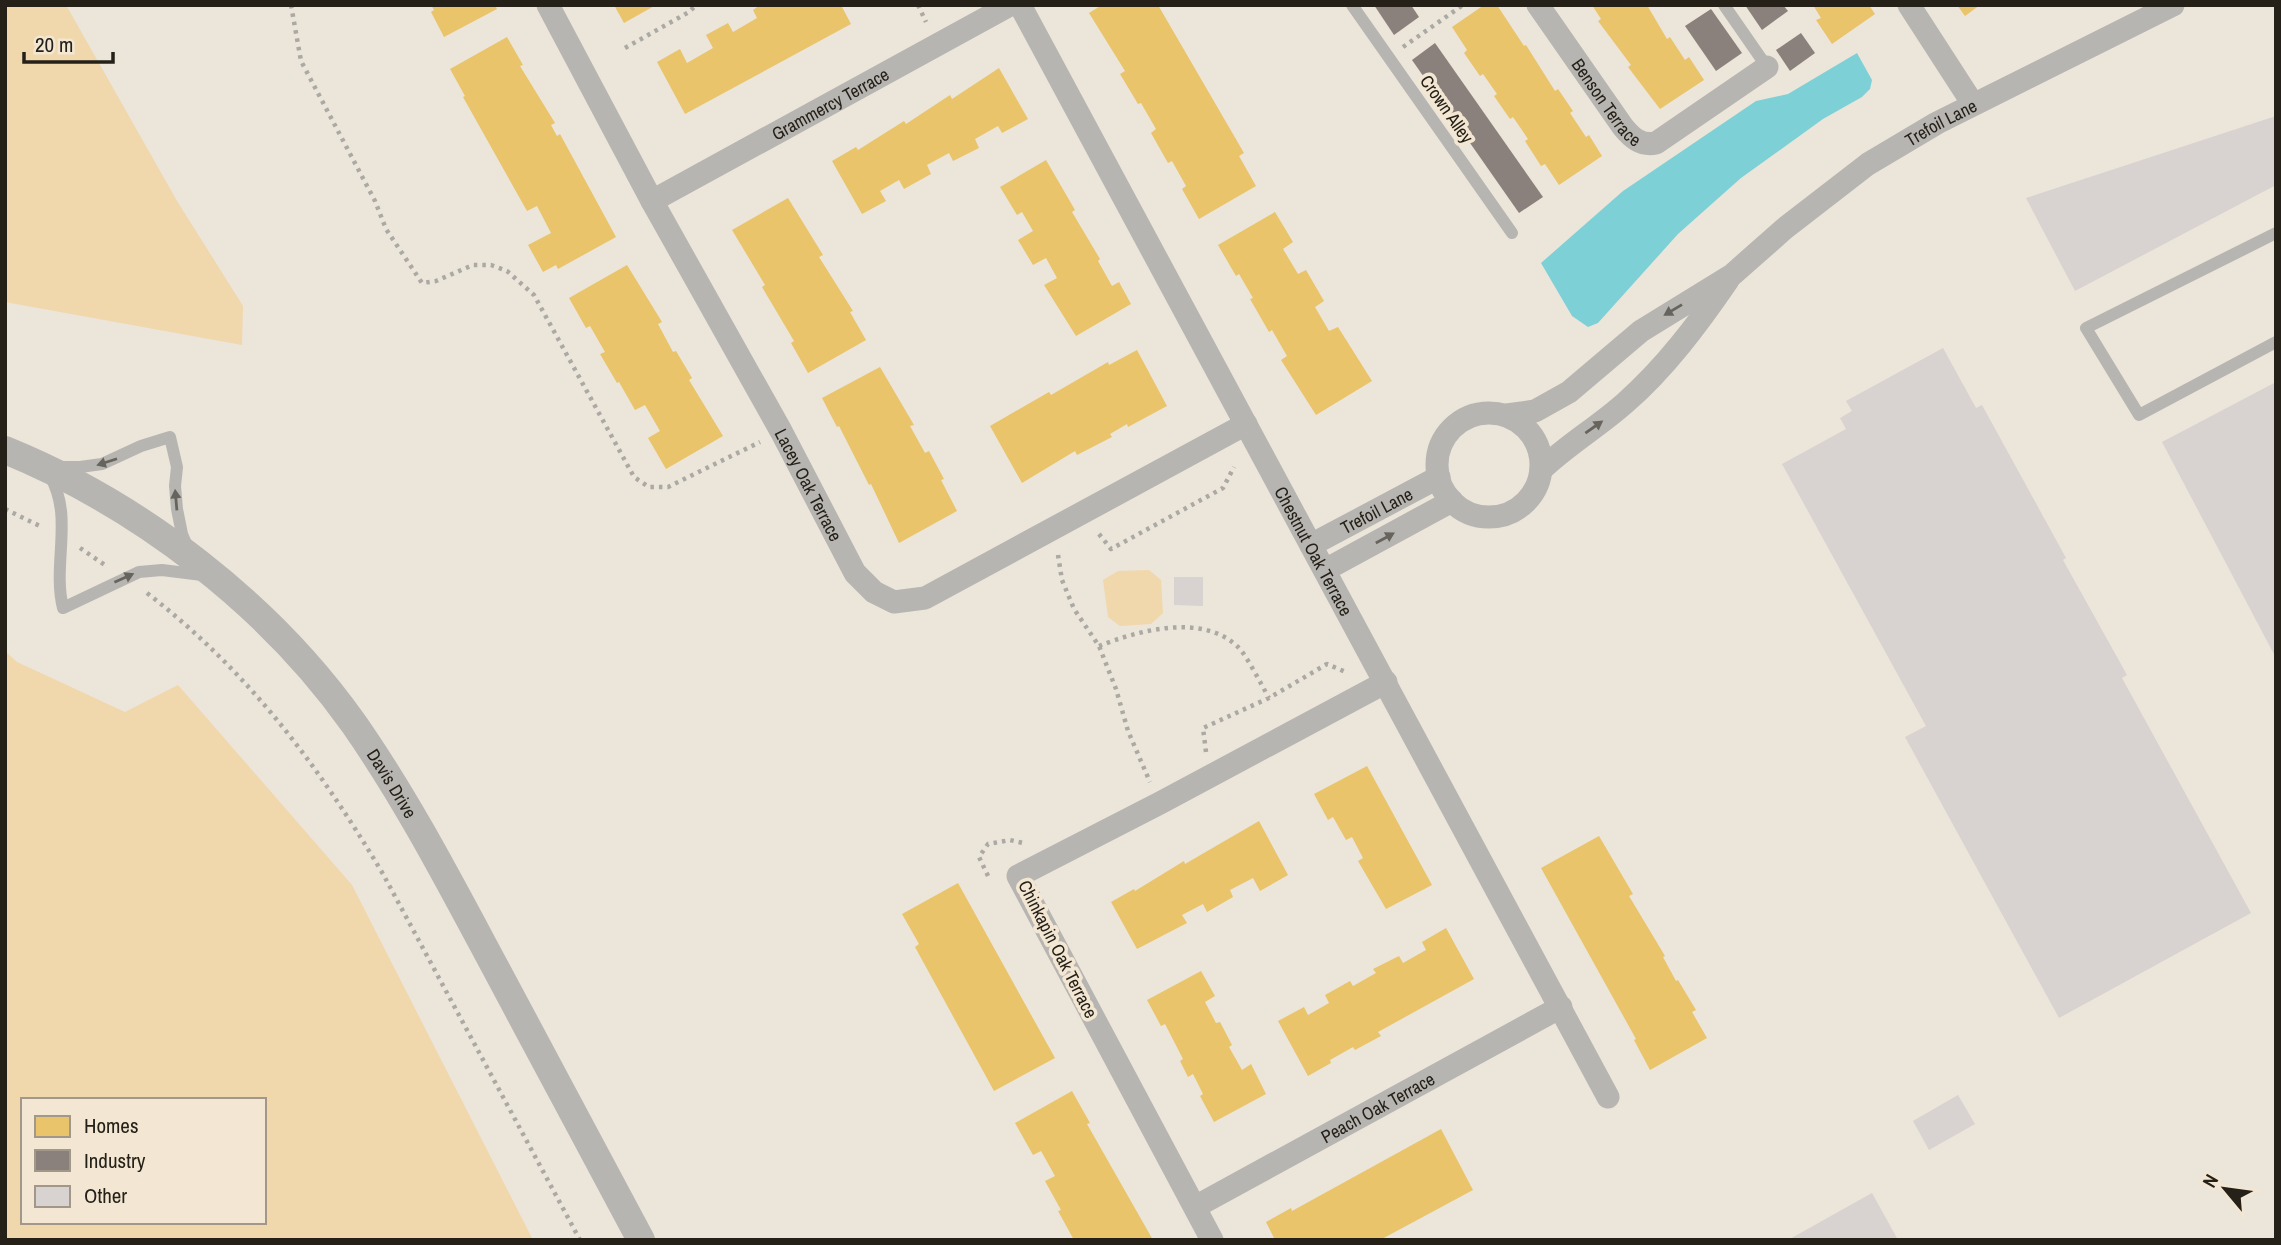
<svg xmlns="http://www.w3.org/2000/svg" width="2281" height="1245" font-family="'Archivo Narrow',sans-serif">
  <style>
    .green { fill: #f0d7ac; fill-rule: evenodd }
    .water { fill: #7dd1d6 }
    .homes { fill: #e9c46a }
    .industry { fill: #8a817c }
    .building { fill: #d8d2d0 }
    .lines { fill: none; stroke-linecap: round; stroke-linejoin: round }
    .path { stroke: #aba9a4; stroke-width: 4.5; stroke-dasharray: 3.5 5; stroke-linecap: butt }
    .service { stroke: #b7b5b1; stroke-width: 12 }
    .minor { stroke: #b7b5b1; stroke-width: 23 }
    .tertiary { stroke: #b7b5b1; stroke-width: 28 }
    .oneway { fill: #67645d }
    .labels { text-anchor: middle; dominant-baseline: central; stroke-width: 7; stroke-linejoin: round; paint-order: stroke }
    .street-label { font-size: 18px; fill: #252119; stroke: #f3e7d3 }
  </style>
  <rect width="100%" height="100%" fill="#ece5da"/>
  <g class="green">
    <polygon points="5,5 66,5 177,201 243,306 242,345 5,302"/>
    <polygon points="1149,570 1161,580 1163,613 1151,624 1120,626 1108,617 1103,580 1118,571"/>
    <path d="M5 651 17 662 125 712 178 685 352 885 533 1240H5ZM23 1100H264V1222H23Z"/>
  </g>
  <polygon class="water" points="1857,53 1872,80 1870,89 1862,97 1823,119 1741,178 1678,234 1598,323 1588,327 1572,316 1541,263 1623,191 1756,101 1788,94"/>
  <g class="homes">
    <polygon points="431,5 495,5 497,9 444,37 431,12 434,10"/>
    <polygon points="614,5 656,5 624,23"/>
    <polygon points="760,5 841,5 851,24 685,114 657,62 680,49 687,63 713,48 706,35 728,23 733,32 757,18 753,10"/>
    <polygon points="1102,5 1158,5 1244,153 1239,156 1256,186 1199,219 1182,189 1186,186 1172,161 1168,163 1151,133 1156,129 1141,103 1138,104 1120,74 1125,71 1089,13"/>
    <polygon points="1484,5 1497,5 1524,46 1526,45 1555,91 1558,89 1573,111 1570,113 1586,137 1589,135 1602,156 1559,185 1545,164 1541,166 1525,141 1528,139 1513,117 1510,119 1494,96 1497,94 1483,74 1480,76 1464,53 1467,50 1452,27"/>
    <polygon points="1592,5 1647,5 1667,39 1670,37 1685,60 1689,57 1704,80 1660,109 1628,67 1631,65 1598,21 1601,19"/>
    <polygon points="1813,5 1869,5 1875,14 1832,44 1816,20 1821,18"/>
    <polygon points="1957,5 1980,5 1965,16"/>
    <polygon points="507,37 523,65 520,66 555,123 551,125 557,136 560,134 616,237 558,269 556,265 543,272 528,245 551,233 537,206 527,211 463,97 465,96 450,69"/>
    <polygon points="999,68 1028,119 1002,133 998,126 975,139 979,148 953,161 949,153 927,165 931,174 904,189 899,180 880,191 886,201 862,214 832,161 856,147 858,150 904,121 906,124 950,95 952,99"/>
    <polygon points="1046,160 1075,210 1072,212 1100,259 1098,261 1112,286 1119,282 1131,304 1076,336 1044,285 1057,278 1046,258 1033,265 1018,240 1033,231 1022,212 1017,215 1000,187"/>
    <polygon points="788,198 823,255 819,257 853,311 850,312 866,340 808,373 791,343 794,341 762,287 765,285 732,230"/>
    <polygon points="1275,212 1293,242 1283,249 1298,274 1306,270 1324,301 1315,307 1329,331 1338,327 1372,381 1316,415 1281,360 1287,356 1272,330 1269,332 1250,299 1253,298 1239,274 1236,276 1218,245"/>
    <polygon points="627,265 662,322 658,324 673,352 676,351 692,378 689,380 723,436 666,469 648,438 660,431 645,405 635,410 619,382 617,383 600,354 605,352 590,326 586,328 569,298"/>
    <polygon points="1137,350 1167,406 1128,427 1127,424 1110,434 1112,437 1077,455 1075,451 1022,483 990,426 1049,392 1051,395 1108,362 1109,365"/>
    <polygon points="880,367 914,425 910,426 925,453 929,451 944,479 941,480 957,511 899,543 871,484 869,485 839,426 837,427 822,398"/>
    <polygon points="1367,766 1432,885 1386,909 1358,861 1363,858 1352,837 1346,840 1333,817 1328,820 1314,794"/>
    <polygon points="1259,821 1288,875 1260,891 1253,878 1230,890 1233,897 1207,912 1203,904 1182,915 1187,923 1137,949 1111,902 1134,889 1135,891 1184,861 1185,864"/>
    <polygon points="1599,836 1633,894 1629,896 1665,956 1663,957 1676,981 1678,980 1696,1010 1692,1012 1707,1038 1650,1070 1634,1040 1636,1039 1541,868"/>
    <polygon points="958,883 1055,1058 994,1091 915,947 919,944 902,914"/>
    <polygon points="1446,928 1474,979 1378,1032 1381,1036 1355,1050 1353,1047 1330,1060 1331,1063 1308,1076 1278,1021 1304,1007 1308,1015 1329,1003 1325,995 1350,981 1353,986 1376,973 1373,969 1399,956 1403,963 1426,950 1422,942"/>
    <polygon points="1201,971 1215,996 1205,1002 1216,1023 1220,1022 1232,1045 1229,1047 1242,1070 1251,1064 1266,1094 1214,1122 1200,1096 1203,1094 1193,1074 1188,1077 1180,1061 1183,1059 1165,1024 1161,1026 1147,1000"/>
    <polygon points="1072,1091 1090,1123 1087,1124 1153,1240 1074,1240 1058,1211 1061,1210 1045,1181 1055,1176 1041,1151 1033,1155 1015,1123"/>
    <polygon points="1441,1129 1473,1190 1380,1240 1275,1240 1266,1222 1291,1208 1292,1211"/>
  </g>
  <g class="industry">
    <polygon points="1374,5 1411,5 1419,17 1394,35"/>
    <polygon points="1745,5 1783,5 1788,11 1762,30"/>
    <polygon points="1711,9 1742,53 1716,71 1685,26"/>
    <polygon points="1801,33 1815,53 1790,71 1776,50"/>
    <polygon points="1435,43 1543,197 1519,213 1412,60"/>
  </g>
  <g class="building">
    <polygon points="2276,116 2276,185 2075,291 2026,198"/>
    <polygon points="1943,348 1976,408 1982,405 2066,558 2063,560 2127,675 2122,678 2251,913 2059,1018 1905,737 1926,726 1782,464 1846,429 1840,418 1852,411 1846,401"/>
    <polygon points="2276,382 2276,658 2162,442"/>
    <polygon points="1174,577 1203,577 1203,606 1174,605"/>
    <polygon points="1958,1095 1975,1124 1929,1150 1913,1121"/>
    <polygon points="1872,1193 1898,1240 1788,1240"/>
  </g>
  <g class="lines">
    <g class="path">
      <polyline points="291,5 301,61 375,201 386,229 422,283 436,281 473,265 491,265 507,271 534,295 634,477 649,487 668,487 760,442"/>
      <polyline points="918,5 926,22"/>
      <polyline points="1403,47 1463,5"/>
      <polyline points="625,48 689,12 696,5"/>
      <polyline points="5,509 42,527"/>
      <polyline points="1099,534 1111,549 1223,488 1234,467"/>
      <polyline points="80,548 105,565"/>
      <polyline points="1058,555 1062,580 1074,609 1099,646 1116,689 1128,731 1150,782"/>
      <path d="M147 593C249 672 318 765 383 874L580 1240"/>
      <path d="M1099 646C1139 630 1203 613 1238 647 1246 654 1262 686 1269 698"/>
      <polyline points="1206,752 1203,728 1269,698 1327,664 1348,673"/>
      <polyline points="988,876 979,857 988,844 1010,840 1023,843"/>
    </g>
    <g class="service">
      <polyline points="1352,5 1512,233"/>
      <polyline points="1724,5 1767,67"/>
      <polyline points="2276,233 2086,328 2139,415 2276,342"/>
      <polyline points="58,467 80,467 102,464 141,446 170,437 177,467 175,486 177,509 182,534 188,548"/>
      <path d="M50 476C74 517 52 564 63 608L139 572 162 570 202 575"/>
    </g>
    <g class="minor">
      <path id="s1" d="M548 5 652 201 781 431 855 573 874 592 894 602 925 598 1246 424"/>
      <path id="s2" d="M1020 5 1608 1097"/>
      <path id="s3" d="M1538 5 1623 127C1632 138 1641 146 1656 143L1767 67"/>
      <polyline points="1909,5 1973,104"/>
      <path id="s4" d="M652 201 1010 5"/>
      <circle cx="1489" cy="465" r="52"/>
      <path id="s5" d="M1507 415 1535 411 1569 392 1641 331 1732 275 1784 229 1868 164 1937 123 2173 5"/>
      <path d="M1541 470C1567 445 1598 427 1625 403 1665 368 1698 324 1728 280"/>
      <path id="s6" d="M1311 545 1439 477"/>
      <polyline points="1325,570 1452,501"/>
      <path id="s7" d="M1195 1207 1561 1007"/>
      <polyline points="1212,1240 1018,876 1160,803 1386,682"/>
    </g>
    <path class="tertiary" id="s8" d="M5 450C140 505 270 605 354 724 407 800 450 883 494 965 543 1057 592 1148 641 1240"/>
  </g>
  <defs><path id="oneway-solid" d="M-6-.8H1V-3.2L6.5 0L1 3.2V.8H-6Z" transform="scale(1.75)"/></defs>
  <g class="oneway">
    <use href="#oneway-solid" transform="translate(1673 310) rotate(149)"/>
    <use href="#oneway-solid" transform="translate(1594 427) rotate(-35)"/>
    <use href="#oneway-solid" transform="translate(107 462) rotate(162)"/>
    <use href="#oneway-solid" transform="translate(176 500) rotate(-95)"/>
    <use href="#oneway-solid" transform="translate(1385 538) rotate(-29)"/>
    <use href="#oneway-solid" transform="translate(124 578) rotate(-24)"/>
  </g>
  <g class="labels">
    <g class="street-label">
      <text stroke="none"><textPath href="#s3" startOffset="119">Benson Terrace</textPath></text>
      <text stroke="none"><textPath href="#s4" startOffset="203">Grammercy Terrace</textPath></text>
      <text transform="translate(1447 109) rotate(55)">Crown Alley</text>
      <text stroke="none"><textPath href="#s5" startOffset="528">Trefoil Lane</textPath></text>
      <text stroke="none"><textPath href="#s1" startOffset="546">Lacey Oak Terrace</textPath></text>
      <text stroke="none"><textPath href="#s6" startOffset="74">Trefoil Lane</textPath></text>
      <text stroke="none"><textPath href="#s2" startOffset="620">Chestnut Oak Terrace</textPath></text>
      <text stroke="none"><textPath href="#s8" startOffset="520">Davis Drive</textPath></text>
      <text transform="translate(1058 949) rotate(63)">Chinkapin Oak Terrace</text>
      <text stroke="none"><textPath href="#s7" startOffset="208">Peach Oak Terrace</textPath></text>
    </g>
  </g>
  <rect width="2281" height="1245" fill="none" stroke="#252119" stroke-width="14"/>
  <rect x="21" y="1098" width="245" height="126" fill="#f3e7d3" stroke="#a19889" stroke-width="2"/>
  <rect x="35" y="1116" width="35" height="21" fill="#e9c46a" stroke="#a19889" stroke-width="2"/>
  <text x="84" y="1133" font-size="21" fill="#252119">Homes</text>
  <rect x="35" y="1150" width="35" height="21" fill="#8a817c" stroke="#a19889" stroke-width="2"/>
  <text x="84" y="1168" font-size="21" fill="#252119">Industry</text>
  <rect x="35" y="1186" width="35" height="21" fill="#d8d2d0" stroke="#a19889" stroke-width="2"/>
  <text x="84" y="1203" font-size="21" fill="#252119">Other</text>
  <g transform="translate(2225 1189) rotate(299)" stroke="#f3e7d3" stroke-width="5" paint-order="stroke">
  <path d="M0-5L12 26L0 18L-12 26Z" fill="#252119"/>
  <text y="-10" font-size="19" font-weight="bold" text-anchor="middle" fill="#252119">N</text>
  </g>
  <path d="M24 52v10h89v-10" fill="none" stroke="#252119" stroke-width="3.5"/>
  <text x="35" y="52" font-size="21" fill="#252119" stroke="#f3e7d3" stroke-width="5" paint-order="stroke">20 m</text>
</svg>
